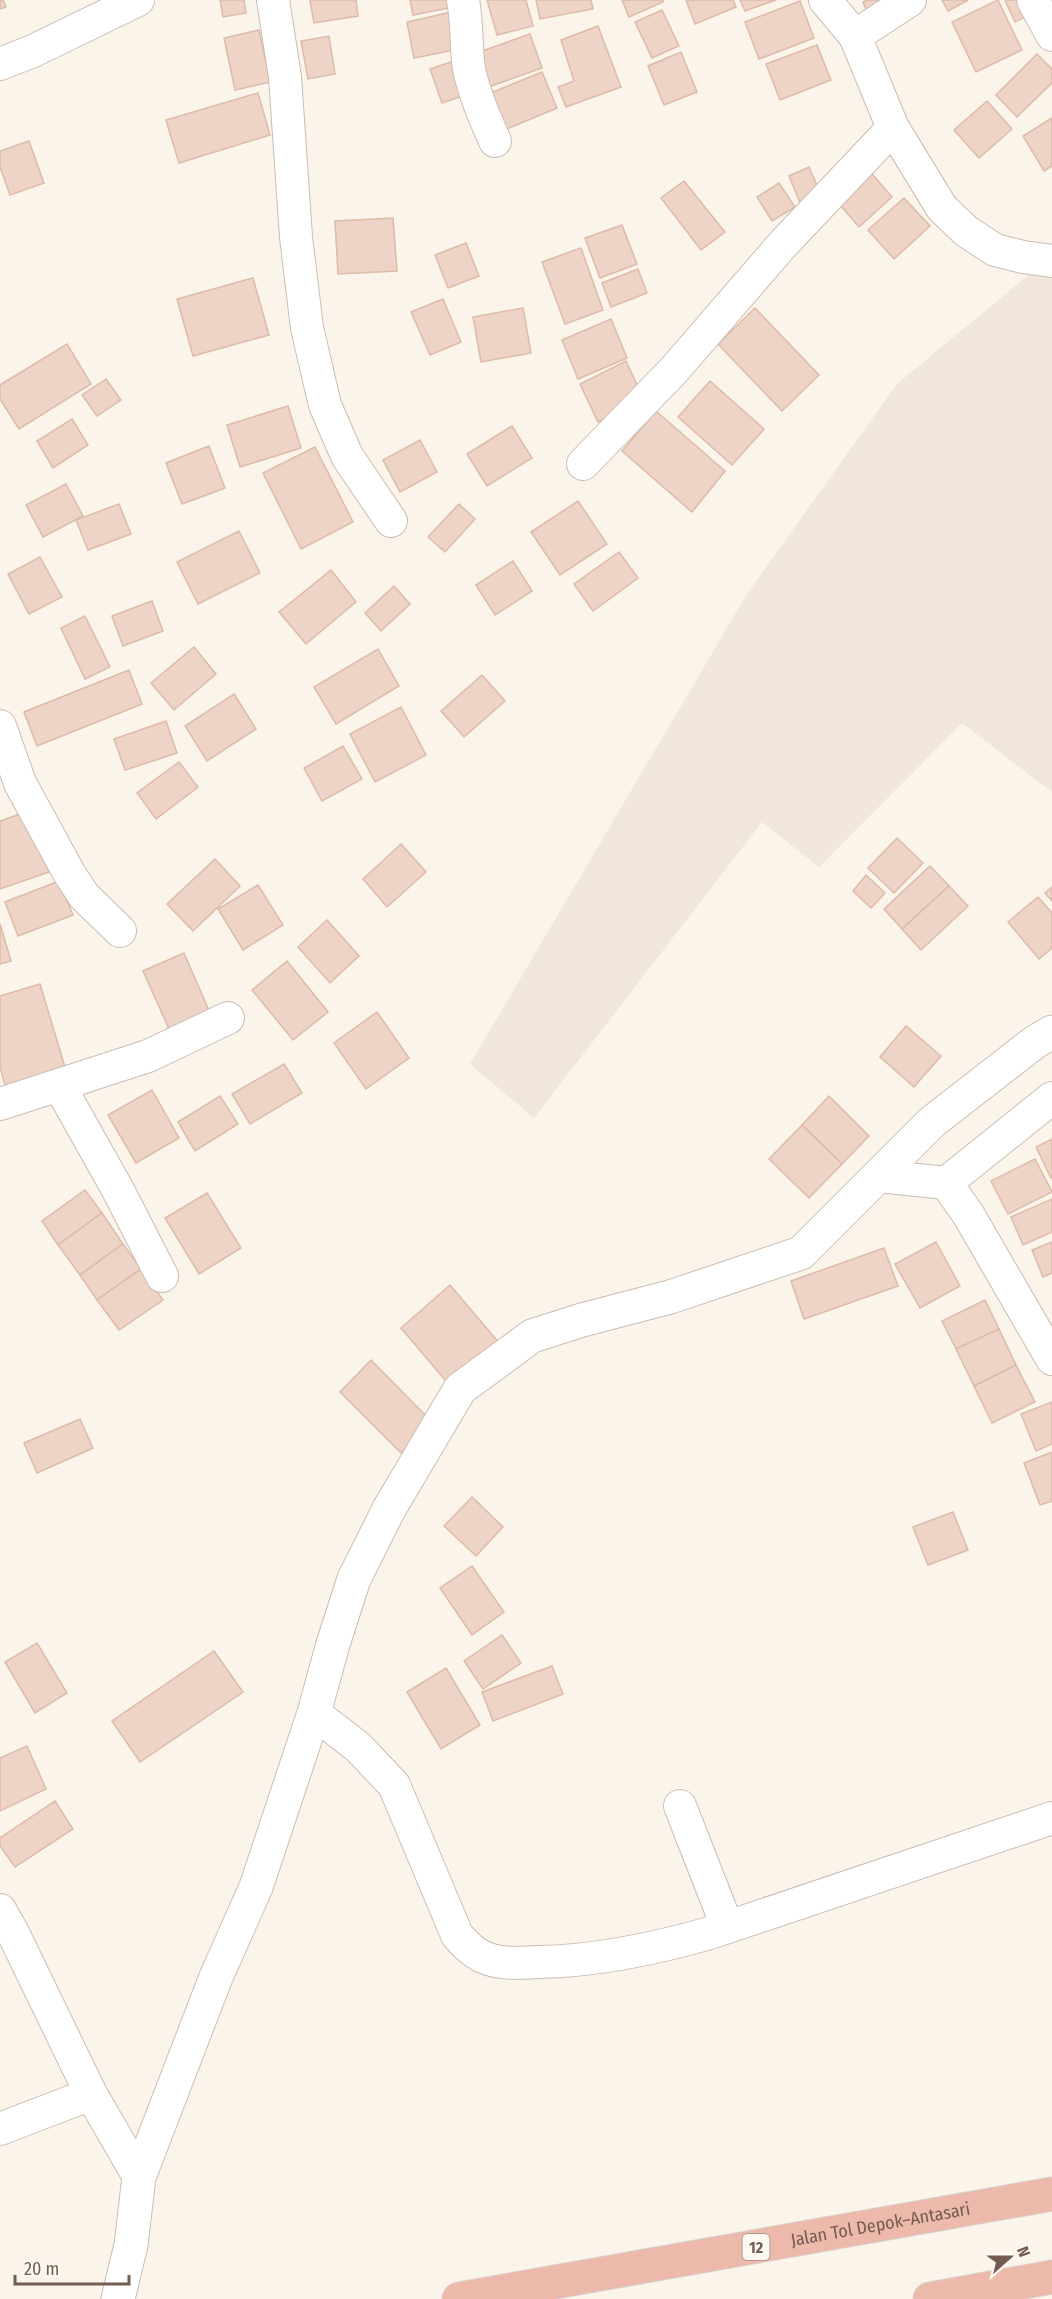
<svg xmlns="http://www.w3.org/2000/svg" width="1052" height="2299" font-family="'Fira Sans Condensed',sans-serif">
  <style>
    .residential { fill: #f1e6da }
    .building { fill: #edd4c6; stroke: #ddbba8; stroke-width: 1.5 }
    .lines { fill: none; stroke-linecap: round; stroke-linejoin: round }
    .minor-casing { stroke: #ccbcb2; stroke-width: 34 }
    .tertiary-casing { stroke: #ccbcb2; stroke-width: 35 }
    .motorway-casing { stroke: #d8d1ce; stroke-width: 35 }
    .minor { stroke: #fff; stroke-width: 32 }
    .tertiary { stroke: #fff; stroke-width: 33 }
    .motorway { stroke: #edb9aa; stroke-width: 33 }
    .labels { text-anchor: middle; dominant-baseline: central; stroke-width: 6; stroke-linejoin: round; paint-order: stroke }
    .shield { fill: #fdf8f1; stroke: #9c8b81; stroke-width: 1.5 }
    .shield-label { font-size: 16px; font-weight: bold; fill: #735c51 }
    .street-label { font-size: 18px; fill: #735c51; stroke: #fdf8f1 }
  </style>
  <rect width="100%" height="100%" fill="#faf4eb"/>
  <polygon class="residential" points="1052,260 1052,792 962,723 819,867 762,822 534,1118 470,1064 747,594 897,384 1031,273"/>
  <g class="building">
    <polygon points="0,0 3,0 6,7 0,9"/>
    <polygon points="220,0 244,0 246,13 223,17"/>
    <polygon points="310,0 356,0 358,16 314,23"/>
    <polygon points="410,0 463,0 464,5 413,15"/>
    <polygon points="487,0 526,0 533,26 497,35"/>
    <polygon points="536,0 591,0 593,9 540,19"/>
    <polygon points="622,0 663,0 663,2 629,17"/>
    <polygon points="686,0 733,0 736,7 695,24"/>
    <polygon points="740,0 776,0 745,11"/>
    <polygon points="868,0 880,0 885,14 870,19 863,2"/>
    <polygon points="942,0 968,0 948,11"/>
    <polygon points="998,0 1022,50 976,72 952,22"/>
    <polygon points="1005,0 1024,0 1031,14 1015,22"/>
    <polygon points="800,1 814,38 759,59 745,22"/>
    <polygon points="662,10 679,46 652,58 635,22"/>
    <polygon points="456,11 464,48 414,58 407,22"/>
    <polygon points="598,26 621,87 566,107 558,87 574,81 561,40"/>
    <polygon points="259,30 270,82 235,90 224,38"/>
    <polygon points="530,34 542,68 480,90 468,56"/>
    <polygon points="329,36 335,74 308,79 301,41"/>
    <polygon points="817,45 831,80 780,100 766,64"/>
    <polygon points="681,52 697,92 664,105 648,66"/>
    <polygon points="1037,54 1052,69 1052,83 1017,117 996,95"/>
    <polygon points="460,59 471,93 442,103 430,69"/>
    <polygon points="542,72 557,108 495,134 481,97"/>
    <polygon points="258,93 270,135 179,163 166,120"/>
    <polygon points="987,101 1012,129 979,158 954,130"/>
    <polygon points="1052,118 1052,166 1044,171 1023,136"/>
    <polygon points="29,141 44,183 10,195 0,167 0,151"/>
    <polygon points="809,167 822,197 801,205 789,176"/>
    <polygon points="867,168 892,197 859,227 834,198"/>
    <polygon points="684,181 725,232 701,250 661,198"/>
    <polygon points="779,183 795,207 772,221 757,197"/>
    <polygon points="904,198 930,226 894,259 868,230"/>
    <polygon points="393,218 397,271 338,274 335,221"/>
    <polygon points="622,225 637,264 600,278 585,238"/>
    <polygon points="466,243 479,276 448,288 435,255"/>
    <polygon points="581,248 603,310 565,324 542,262"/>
    <polygon points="638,269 647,293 611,307 602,283"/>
    <polygon points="253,278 269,335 193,356 177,299"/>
    <polygon points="443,299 461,342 430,355 411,312"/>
    <polygon points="523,308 531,353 481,362 473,317"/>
    <polygon points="755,308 819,375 782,411 718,344"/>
    <polygon points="611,319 627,358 578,379 562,340"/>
    <polygon points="67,344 91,384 19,429 0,399 0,385"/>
    <polygon points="626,361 644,400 598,422 580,384"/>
    <polygon points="106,379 121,400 97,416 82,395"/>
    <polygon points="710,381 764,429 732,465 678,417"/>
    <polygon points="288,406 301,448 240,467 227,425"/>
    <polygon points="656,411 725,471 692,512 622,451"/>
    <polygon points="72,419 88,445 53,468 37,441"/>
    <polygon points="512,426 532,458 487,486 467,454"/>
    <polygon points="420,440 437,472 400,492 383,460"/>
    <polygon points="209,446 225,488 182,504 166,463"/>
    <polygon points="315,447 353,522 301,549 263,473"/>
    <polygon points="66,484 83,516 43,537 26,505"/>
    <polygon points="578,501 607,544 560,575 531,532"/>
    <polygon points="119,504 131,534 88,550 76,520"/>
    <polygon points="459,504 475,519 445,552 428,537"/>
    <polygon points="239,531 260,573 198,604 177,562"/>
    <polygon points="619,552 638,578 593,611 574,584"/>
    <polygon points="40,557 62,597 29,614 8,574"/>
    <polygon points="513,561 532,591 495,615 476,585"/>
    <polygon points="331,570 356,602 306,644 279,612"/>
    <polygon points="394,586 410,604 381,631 365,613"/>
    <polygon points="152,601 163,631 123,646 112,616"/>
    <polygon points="85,616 110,667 85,679 61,628"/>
    <polygon points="194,647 216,674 174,710 151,683"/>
    <polygon points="378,649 399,686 336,724 314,687"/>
    <polygon points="129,670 142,704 37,746 24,712"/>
    <polygon points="482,675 505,701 464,737 441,711"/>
    <polygon points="234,694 256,729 207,761 185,726"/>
    <polygon points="401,707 426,755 375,782 350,734"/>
    <polygon points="166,721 177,753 125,770 114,739"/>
    <polygon points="343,746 362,779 322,801 304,768"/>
    <polygon points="179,762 198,787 156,819 137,793"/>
    <polygon points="29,811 49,872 0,889 0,821"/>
    <polygon points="897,838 923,863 894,893 868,868"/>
    <polygon points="401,844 426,872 387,907 363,879"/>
    <polygon points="215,859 240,886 193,931 167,904"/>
    <polygon points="930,866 949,886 902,929 884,909"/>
    <polygon points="866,875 885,893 871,908 853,891"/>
    <polygon points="59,881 73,915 18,936 5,902"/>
    <polygon points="258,885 283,925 243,950 218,909"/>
    <polygon points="949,886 968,906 921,950 902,929"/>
    <polygon points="1052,887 1052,901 1045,893"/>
    <polygon points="1038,897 1052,913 1052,948 1039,959 1008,922"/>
    <polygon points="327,920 359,956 330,983 298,947"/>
    <polygon points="0,924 11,961 0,964"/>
    <polygon points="184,953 214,1022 174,1040 143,971"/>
    <polygon points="287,961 328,1012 293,1040 252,990"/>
    <polygon points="40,984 68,1077 8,1095 0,1067 0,996"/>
    <polygon points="377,1012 409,1058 366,1089 334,1043"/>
    <polygon points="906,1026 941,1056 914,1087 880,1057"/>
    <polygon points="284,1064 302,1093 250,1124 232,1094"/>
    <polygon points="152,1090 179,1138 136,1163 108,1115"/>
    <polygon points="220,1096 238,1124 195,1151 178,1122"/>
    <polygon points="829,1096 869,1136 842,1164 802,1125"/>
    <polygon points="802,1125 842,1164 809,1198 769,1159"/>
    <polygon points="1052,1139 1052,1178 1051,1178 1036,1147"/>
    <polygon points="1035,1159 1052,1192 1008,1214 991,1181"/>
    <polygon points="85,1190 102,1213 58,1245 42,1221"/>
    <polygon points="207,1193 241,1248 199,1274 165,1218"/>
    <polygon points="1052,1199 1052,1232 1023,1245 1011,1217"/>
    <polygon points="102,1213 123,1244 80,1275 58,1245"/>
    <polygon points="936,1242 960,1286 920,1308 895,1264"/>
    <polygon points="1052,1242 1052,1273 1043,1277 1032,1250"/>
    <polygon points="123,1244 141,1269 97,1300 80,1275"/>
    <polygon points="884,1248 898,1286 804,1319 791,1281"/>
    <polygon points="141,1269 163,1300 119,1330 97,1300"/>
    <polygon points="450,1285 500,1344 451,1387 401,1328"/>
    <polygon points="985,1300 999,1329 956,1349 942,1321"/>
    <polygon points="999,1329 1016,1365 974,1386 956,1349"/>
    <polygon points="371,1360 432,1422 401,1453 340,1392"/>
    <polygon points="1016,1365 1035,1402 992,1423 974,1386"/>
    <polygon points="1052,1402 1052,1444 1036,1451 1021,1414"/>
    <polygon points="80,1419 93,1448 37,1473 24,1443"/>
    <polygon points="1052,1452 1052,1501 1040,1505 1024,1463"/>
    <polygon points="472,1497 503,1527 476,1556 444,1526"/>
    <polygon points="953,1512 968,1550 928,1565 913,1527"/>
    <polygon points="472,1566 504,1612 472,1635 440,1588"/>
    <polygon points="502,1635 521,1663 483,1689 464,1661"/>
    <polygon points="37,1643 67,1693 35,1713 5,1662"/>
    <polygon points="214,1651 243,1692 140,1762 112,1721"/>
    <polygon points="552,1666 563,1694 493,1721 482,1692"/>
    <polygon points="446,1668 480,1725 441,1749 407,1692"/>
    <polygon points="27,1746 46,1789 0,1811 0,1758"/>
    <polygon points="55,1801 73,1829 15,1867 0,1846 0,1838"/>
  </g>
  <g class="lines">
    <defs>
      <g id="minor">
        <polyline points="273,0 285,77 296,237 307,328 325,405 347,456 391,521"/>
        <path d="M463 0C467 20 466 40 468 61 470 84 485 119 495 141"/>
        <polyline points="825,0 855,36 893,128 942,208 966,231 995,250 1023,257 1052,261"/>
        <polyline points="1033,0 1052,35"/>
        <polyline points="855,36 910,0"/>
        <polyline points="0,64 33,51 138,0"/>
        <polyline points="583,464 674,370 783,244 893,128"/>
        <polyline points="0,726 20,783 69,873 84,896 120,931"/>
        <polyline points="59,1085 118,1190 162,1276"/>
        <polyline points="1052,1098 946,1183 968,1214 1052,1359"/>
        <polyline points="0,1104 148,1056 228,1018"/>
        <polyline points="878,1176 946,1183"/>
        <path d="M314 1713 358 1747 394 1785 457 1935C464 1943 471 1951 481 1956 499 1965 519 1963 539 1962 598 1961 654 1949 710 1933L1052 1818"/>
        <polyline points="680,1806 727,1926"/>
        <polyline points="0,1910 12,1931 91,2094 139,2177"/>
        <polyline points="0,2129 91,2094"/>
      </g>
      <polyline id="tertiary" points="118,2299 131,2245 139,2177 216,1977 256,1887 314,1713 333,1644 354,1579 389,1509 460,1389 532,1336 582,1320 670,1297 801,1253 932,1122 1035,1042 1052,1032"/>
      <g id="motorway">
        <path id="s1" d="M459 2299 1052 2194"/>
        <polyline points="930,2299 1052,2277"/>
      </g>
    </defs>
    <use href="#minor" class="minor-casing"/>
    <use href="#tertiary" class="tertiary-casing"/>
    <use href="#motorway" class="motorway-casing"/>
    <use href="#minor" class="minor"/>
    <use href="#tertiary" class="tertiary"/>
    <use href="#motorway" class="motorway"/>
  </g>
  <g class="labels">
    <rect class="shield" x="742.5" y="2234" width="27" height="26" rx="4.5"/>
    <g class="shield-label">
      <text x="756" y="2247">12</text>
    </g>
    <g class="street-label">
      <text stroke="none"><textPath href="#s1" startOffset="428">Jalan Tol Depok–Antasari</textPath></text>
    </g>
  </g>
  <g transform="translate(1010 2257) rotate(69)" stroke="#fdf8f1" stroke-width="4.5" paint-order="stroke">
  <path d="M0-4.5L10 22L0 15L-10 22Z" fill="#735c51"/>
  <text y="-9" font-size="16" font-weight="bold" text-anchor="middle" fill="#735c51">N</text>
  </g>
  <path d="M15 2275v9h114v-9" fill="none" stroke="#735c51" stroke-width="3"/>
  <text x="24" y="2275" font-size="18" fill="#735c51" stroke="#fdf8f1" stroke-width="4.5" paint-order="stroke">20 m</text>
</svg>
